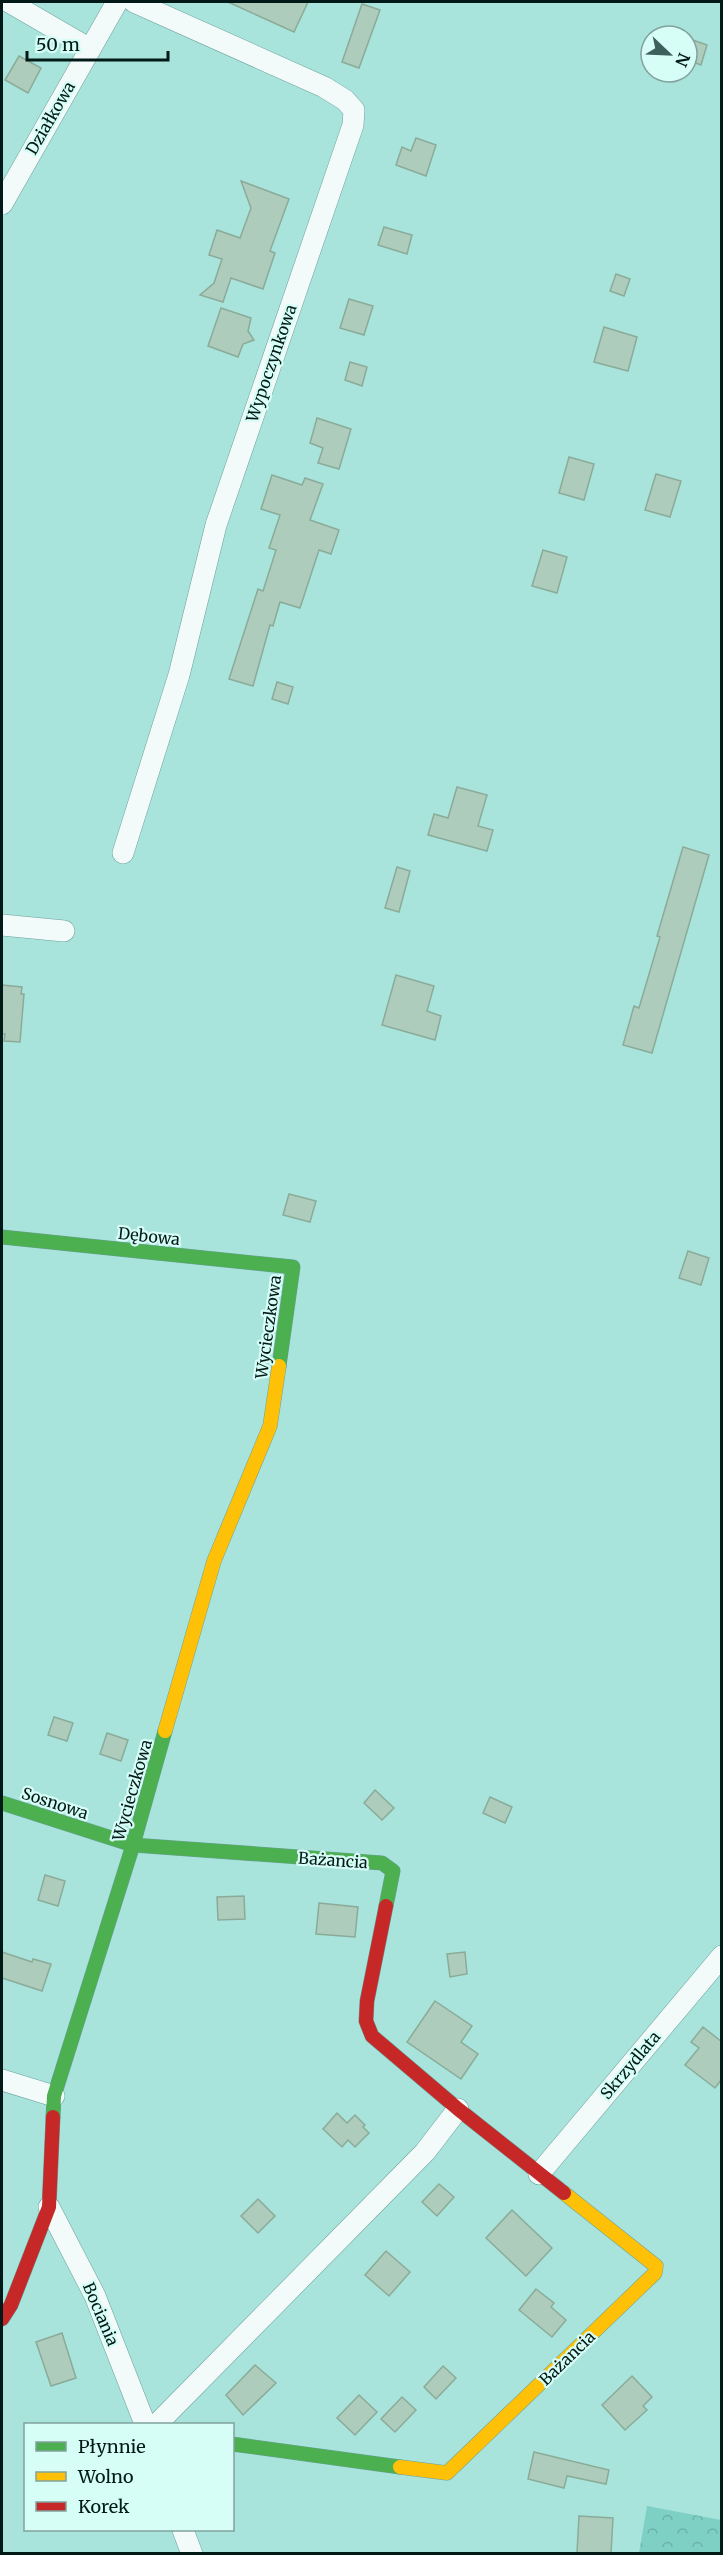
<svg xmlns="http://www.w3.org/2000/svg" width="723" height="2555" font-family="Merriweather,serif">
  <style>
    .forest { fill: url(#forest-crowns) }
    .building { fill: #adccbb; stroke: #8bab99; stroke-width: 1.5 }
    .lines { fill: none; stroke-linecap: round; stroke-linejoin: round }
    .street-casing { stroke: #6ca19b; stroke-width: 22 }
    .fast-casing { stroke: #6ca19b; stroke-width: 15 }
    .slow-casing { stroke: #6ca19b; stroke-width: 15 }
    .jam-casing { stroke: #6ca19b; stroke-width: 15 }
    .street { stroke: #f2fbfa; stroke-width: 21 }
    .fast { stroke: #4caf50; stroke-width: 14 }
    .slow { stroke: #ffc107; stroke-width: 14 }
    .jam { stroke: #c62828; stroke-width: 14 }
    .labels { text-anchor: middle; dominant-baseline: central; stroke-width: 4.5; stroke-linejoin: round; paint-order: stroke }
    .street-label { font-size: 16px; fill: #021a17; stroke: #d6fdf6 }
  </style>
  <defs>
    <pattern id="forest-crowns" width="20" height="18" patternUnits="userSpaceOnUse" patternTransform="scale(1.5)"><rect width="20" height="18" fill="#7ed0c4"/><path d="M2 6a3 3 0 1 1 6 0M12 15a3 3 0 1 1 6 0" fill="none" stroke="#6bb2a8"/></pattern>
  </defs>
  <rect width="100%" height="100%" fill="#a8e4dc"/>
  <polygon class="forest" points="647,2506 721,2520 721,2553 639,2553"/>
  <g class="building">
    <polygon points="228,2 308,2 294,32"/>
    <polygon points="362,4 380,10 359,68 342,62"/>
    <polygon points="687,38 707,45 701,65 687,60"/>
    <polygon points="19,56 41,68 28,93 5,80"/>
    <polygon points="416,138 436,145 426,176 396,165 402,147 411,151"/>
    <polygon points="241,181 289,199 270,251 275,253 263,289 231,278 223,302 200,295 214,283 222,259 209,255 217,230 240,238 251,208"/>
    <polygon points="384,227 412,235 407,254 378,245"/>
    <polygon points="616,274 630,279 624,296 610,291"/>
    <polygon points="349,299 373,306 364,335 340,328"/>
    <polygon points="221,308 251,318 248,331 254,340 243,344 238,357 208,346"/>
    <polygon points="604,327 637,337 628,371 594,362"/>
    <polygon points="350,362 367,367 362,386 345,380"/>
    <polygon points="317,418 351,429 339,469 318,463 323,448 310,443"/>
    <polygon points="569,457 594,464 584,500 559,493"/>
    <polygon points="656,474 681,481 670,517 645,510"/>
    <polygon points="272,475 302,485 305,478 323,484 310,520 339,530 331,554 319,550 300,608 280,602 273,626 270,625 253,686 229,679 258,589 263,591 276,550 269,548 280,515 261,509"/>
    <polygon points="543,550 567,557 557,593 532,586"/>
    <polygon points="277,682 293,687 288,704 272,699"/>
    <polygon points="457,787 487,795 478,826 493,830 487,851 428,835 434,814 448,818"/>
    <polygon points="683,847 709,855 652,1053 623,1045 634,1006 639,1008 660,937 657,936"/>
    <polygon points="397,867 410,871 399,912 385,908"/>
    <polygon points="396,975 434,986 427,1011 441,1016 435,1040 382,1025"/>
    <polygon points="2,985 22,987 21,994 24,994 20,1042 4,1041 5,1034 2,1034"/>
    <polygon points="289,1194 316,1201 310,1222 283,1215"/>
    <polygon points="688,1251 709,1258 701,1285 679,1278"/>
    <polygon points="54,1717 73,1723 67,1741 48,1735"/>
    <polygon points="107,1733 128,1740 121,1761 100,1754"/>
    <polygon points="375,1790 394,1808 382,1820 364,1803"/>
    <polygon points="490,1797 512,1807 505,1823 483,1813"/>
    <polygon points="45,1875 65,1881 58,1906 38,1900"/>
    <polygon points="244,1896 245,1919 218,1920 217,1897"/>
    <polygon points="319,1903 358,1907 355,1937 316,1934"/>
    <polygon points="2,1952 32,1962 33,1959 51,1964 42,1991 2,1978"/>
    <polygon points="465,1952 467,1974 450,1977 447,1954"/>
    <polygon points="435,2001 472,2026 461,2042 478,2054 461,2079 407,2042"/>
    <polygon points="703,2027 722,2042 722,2079 715,2088 685,2065 699,2048 691,2042"/>
    <polygon points="337,2113 347,2123 355,2115 365,2125 363,2127 369,2133 355,2147 348,2140 342,2147 323,2129"/>
    <polygon points="439,2184 454,2197 437,2216 422,2202"/>
    <polygon points="258,2199 275,2216 258,2233 241,2216"/>
    <polygon points="512,2210 552,2248 526,2276 486,2238"/>
    <polygon points="386,2251 410,2272 389,2296 365,2275"/>
    <polygon points="536,2289 554,2303 551,2307 566,2320 552,2337 519,2310"/>
    <polygon points="62,2333 76,2378 51,2386 36,2342"/>
    <polygon points="255,2365 276,2383 243,2415 226,2395"/>
    <polygon points="443,2366 456,2378 436,2399 424,2387"/>
    <polygon points="632,2376 652,2397 643,2406 647,2410 625,2430 602,2405"/>
    <polygon points="359,2395 377,2412 355,2435 337,2418"/>
    <polygon points="402,2397 416,2410 395,2432 381,2419"/>
    <polygon points="534,2452 609,2470 606,2484 567,2476 564,2488 528,2479"/>
    <polygon points="579,2516 613,2518 611,2553 577,2553"/>
  </g>
  <g class="lines">
    <defs>
      <g id="street">
        <polyline points="9,2 90,49"/>
        <polyline points="2,204 117,2"/>
        <polyline points="123,853 179,675 216,525 353,125 354,110 345,100 324,87 134,2"/>
        <polyline points="2,925 64,931"/>
        <polyline points="2,2080 54,2096"/>
        <polyline points="539,2174 722,1956"/>
        <polyline points="49,2207 95,2296 145,2424"/>
        <polyline points="157,2424 425,2152 458,2109"/>
        <polyline points="183,2530 192,2554"/>
      </g>
      <g id="fast">
        <polyline points="2,1237 293,1267 279,1366"/>
        <polyline points="2,1803 133,1845 382,1863 393,1871 386,1906"/>
        <polyline points="53,2117 54,2096 133,1845 165,1731"/>
        <polyline points="232,2444 400,2467"/>
      </g>
      <g id="slow">
        <polyline points="165,1731 214,1561 270,1426 279,1366"/>
        <polyline points="400,2467 447,2473 655,2273 656,2266 564,2193"/>
      </g>
      <g id="jam">
        <polyline points="386,1906 367,2001 366,2021 372,2036 458,2109 564,2193"/>
        <polyline points="2,2319 11,2305 49,2207 53,2117"/>
      </g>
    </defs>
    <use href="#street" class="street-casing"/>
    <use href="#fast" class="fast-casing"/>
    <use href="#slow" class="slow-casing"/>
    <use href="#jam" class="jam-casing"/>
    <use href="#street" class="street"/>
    <use href="#fast" class="fast"/>
    <use href="#slow" class="slow"/>
    <use href="#jam" class="jam"/>
  </g>
  <g class="labels">
    <g class="street-label">
      <text transform="translate(50 118) rotate(-60)">Działkowa</text>
      <text transform="translate(271 363) rotate(-71)">Wypoczynkowa</text>
      <text transform="translate(149 1236) rotate(6)">Dębowa</text>
      <text transform="translate(268 1327) rotate(-82)">Wycieczkowa</text>
      <text transform="translate(132 1790) rotate(-74)">Wycieczkowa</text>
      <text transform="translate(55 1803) rotate(18)">Sosnowa</text>
      <text transform="translate(333 1860) rotate(4)">Bażancia</text>
      <text transform="translate(630 2065) rotate(-50)">Skrzydlata</text>
      <text transform="translate(101 2314) rotate(67)">Bociania</text>
      <text transform="translate(567 2358) rotate(-44)">Bażancia</text>
    </g>
  </g>
  <rect width="723" height="2555" fill="none" stroke="#021a17" stroke-width="6"/>
  <rect x="24" y="2423" width="210" height="108" fill="#d6fdf6" stroke="#81a29d" stroke-width="1.5"/>
  <rect x="36" y="2442" width="30" height="9" fill="#4caf50" stroke="#81a29d" stroke-width="1.5"/>
  <text x="78" y="2453" font-size="18" fill="#021a17">Płynnie</text>
  <rect x="36" y="2472" width="30" height="9" fill="#ffc107" stroke="#81a29d" stroke-width="1.5"/>
  <text x="78" y="2483" font-size="18" fill="#021a17">Wolno</text>
  <rect x="36" y="2502" width="30" height="9" fill="#c62828" stroke="#81a29d" stroke-width="1.5"/>
  <text x="78" y="2513" font-size="18" fill="#021a17">Korek</text>
  <g transform="translate(669 54) rotate(113)"><circle r="28" fill="#d6fdf6" stroke="#81a29d" stroke-width="1.5"/>
  <path d="M0-4.5L10 22L0 15L-10 22Z" fill="#3c615c"/>
  <text y="-9" font-size="16" font-weight="bold" text-anchor="middle" fill="#021a17">N</text>
  </g>
  <path d="M27 51v9h141v-9" fill="none" stroke="#021a17" stroke-width="3"/>
  <text x="36" y="51" font-size="18" fill="#021a17" stroke="#d6fdf6" stroke-width="4.5" paint-order="stroke">50 m</text>
</svg>
